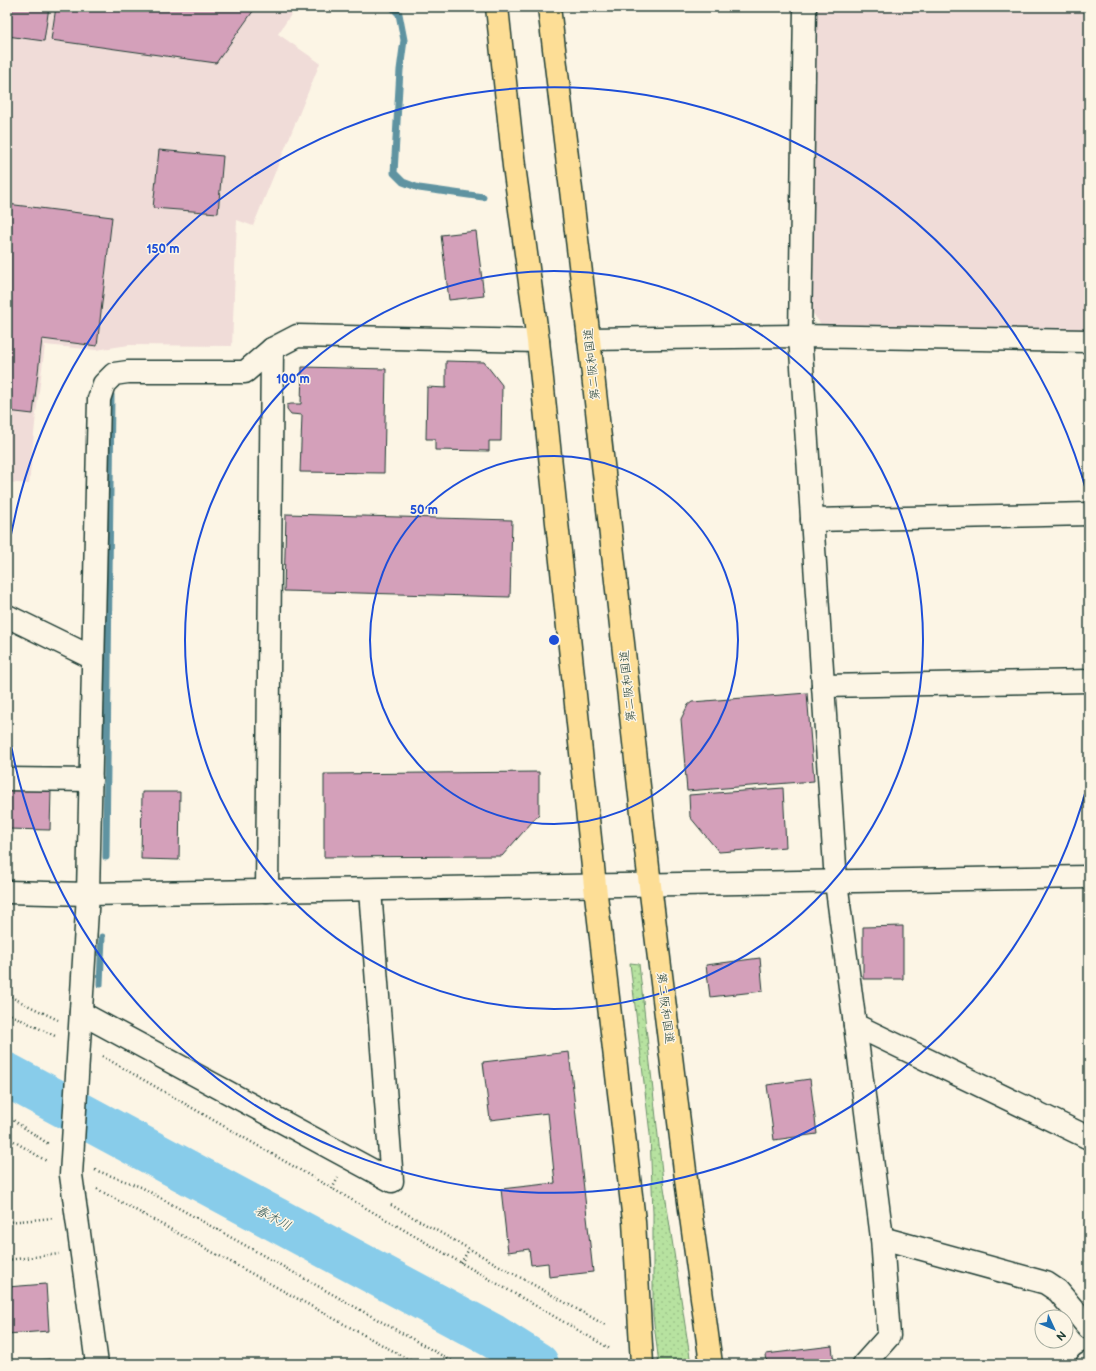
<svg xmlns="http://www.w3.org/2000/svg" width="1096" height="1371" font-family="'Balsamiq Sans','Klee One',sans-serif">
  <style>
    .built { fill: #f0dcd8 }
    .green { fill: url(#green-dots); stroke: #6b906a }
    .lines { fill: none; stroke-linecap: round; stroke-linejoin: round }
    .stream { stroke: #5e93a1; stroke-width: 7 }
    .river { stroke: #88ccea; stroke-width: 44 }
    .building { fill: #d4a0ba; stroke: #1f3d34 }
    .minor-casing { stroke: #1f3d34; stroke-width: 25 }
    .tertiary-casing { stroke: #1f3d34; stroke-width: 25 }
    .trunk-casing { stroke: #1f3d34; stroke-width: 25 }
    .path { stroke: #1f3d34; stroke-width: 2.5; stroke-dasharray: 1 3; stroke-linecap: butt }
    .minor { stroke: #fcf5e5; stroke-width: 22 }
    .tertiary { stroke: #fcf5e5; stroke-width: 22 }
    .trunk { stroke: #fdde96; stroke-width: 22 }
    .ring { fill: none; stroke: #1d4ed8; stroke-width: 2 }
    .labels { text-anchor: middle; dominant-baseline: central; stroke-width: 3; stroke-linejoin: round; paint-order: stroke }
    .street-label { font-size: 12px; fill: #1f3d34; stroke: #fcf5e5 }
    .water-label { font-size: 13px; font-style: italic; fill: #345a58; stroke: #fcf5e5 }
    .centre { fill: #1d4ed8; stroke: #fcf5e5; stroke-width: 2 }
    .ring-label { font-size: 12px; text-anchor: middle; font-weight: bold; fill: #1d4ed8; stroke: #fcf5e5; stroke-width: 3; stroke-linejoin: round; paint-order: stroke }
  </style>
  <defs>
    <pattern id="green-dots" width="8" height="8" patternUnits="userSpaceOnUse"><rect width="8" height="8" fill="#b7e2a0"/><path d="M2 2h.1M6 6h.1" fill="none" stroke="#9dc38a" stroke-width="1.8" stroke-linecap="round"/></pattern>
  </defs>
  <rect width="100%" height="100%" fill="#fcf5e5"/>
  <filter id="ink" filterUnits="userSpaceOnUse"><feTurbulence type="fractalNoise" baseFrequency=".025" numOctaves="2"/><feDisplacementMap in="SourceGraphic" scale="8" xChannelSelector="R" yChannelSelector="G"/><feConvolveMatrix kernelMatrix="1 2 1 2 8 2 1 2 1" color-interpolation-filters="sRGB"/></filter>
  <g filter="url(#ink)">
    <g class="built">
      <polygon points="7,7 296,7 278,34 320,63 253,226 237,220 232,346 129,345 96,350 45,345 36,414 29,484 7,482"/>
      <polygon points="815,7 1089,7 1089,332 823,327 811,311"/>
    </g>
    <polygon class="green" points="630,963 639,964 663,1181 691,1364 659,1364 653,1315 653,1213 650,1134"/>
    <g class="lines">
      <g class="stream">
        <polyline points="392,7 399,14 404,40 400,70 394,173 403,182 419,188 483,197"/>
        <polyline points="106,857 111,395"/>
        <polyline points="100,984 102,937"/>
      </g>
      <polyline class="river" points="7,1075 493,1336 537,1364"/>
    </g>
    <g class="building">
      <polygon points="7,7 49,7 44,41 7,36"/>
      <polygon points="56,7 256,7 216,63 51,40"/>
      <polygon points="159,150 223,156 218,213 153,208"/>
      <polygon points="7,204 112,217 97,346 42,339 33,414 7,411"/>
      <polygon points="476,231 484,296 449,300 441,235"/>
      <polygon points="446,361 484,362 502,385 501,441 489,441 489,451 435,450 435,439 426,439 427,387 446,388"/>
      <polygon points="302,367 386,369 384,473 300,472 302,415 291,414 287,409 287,405 291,404 301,404"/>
      <polygon points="286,514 512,520 510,597 284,591"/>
      <polygon points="807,693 814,781 687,791 681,719 688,705 692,702"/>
      <polygon points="539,772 539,814 502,856 324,857 324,774"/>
      <polygon points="783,788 786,847 719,852 690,817 689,795"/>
      <polygon points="7,790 51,790 50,830 7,829"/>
      <polygon points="142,792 180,792 179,860 141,859"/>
      <polygon points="903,926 903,979 863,979 863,927"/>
      <polygon points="760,958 763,991 710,997 706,965"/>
      <polygon points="569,1052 593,1272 549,1277 548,1263 531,1265 529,1249 508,1252 501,1189 555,1183 548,1113 490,1120 483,1062"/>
      <polygon points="810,1079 817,1134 774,1140 767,1085"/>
      <polygon points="46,1284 49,1331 7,1334 7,1287"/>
      <polygon points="832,1346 834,1364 767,1364 766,1354"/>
      <polygon points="50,1359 51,1364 7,1364 7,1362"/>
    </g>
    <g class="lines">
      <defs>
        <g id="minor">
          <polyline points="805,7 800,336 836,882 855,1025 1089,1138"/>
          <polyline points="589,339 800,336 1089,341"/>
          <polyline points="812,520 1089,514"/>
          <polyline points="7,616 93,658"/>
          <polyline points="823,686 1089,681"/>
          <polyline points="7,779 91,780"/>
          <polyline points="267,891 272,349"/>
          <polyline points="88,894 99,399 104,384 114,374 128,372 245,372 272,349 297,336 538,341"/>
          <polyline points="81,1013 392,1181 370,890"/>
          <polyline points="855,1025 882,1238 889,1336 864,1364"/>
          <polyline points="882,1238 1046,1283 1058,1291 1089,1328"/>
        </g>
        <g id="tertiary">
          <polyline points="7,892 88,894 1089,877"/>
          <polyline points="88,894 71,1175 97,1364"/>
          <polyline points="1087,1364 1089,1363"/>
        </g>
        <g id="trunk">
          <polyline points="497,7 514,166 538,341 595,886 634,1221 642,1364"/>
          <polyline points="549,7 589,339 650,885 687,1187 711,1364"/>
        </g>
      </defs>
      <use href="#minor" class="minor-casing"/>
      <use href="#tertiary" class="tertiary-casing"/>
      <use href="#trunk" class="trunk-casing"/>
      <g class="path">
        <polyline points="7,995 58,1020"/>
        <polyline points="7,1013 55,1036"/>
        <polyline points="102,1056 609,1348"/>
        <polyline points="7,1116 50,1145"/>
        <polyline points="7,1137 48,1162"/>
        <polyline points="95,1170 141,1187 457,1364"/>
        <polyline points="97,1189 417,1364"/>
        <polyline points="332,1189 338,1178"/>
        <polyline points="391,1205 607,1326"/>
        <polyline points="7,1222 54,1218"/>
        <polyline points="7,1260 59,1254"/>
        <polyline points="461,1263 469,1249"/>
      </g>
      <use href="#minor" class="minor"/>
      <use href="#tertiary" class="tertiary"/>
      <use href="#trunk" class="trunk"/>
    </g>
  </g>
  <g class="ring">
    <circle cx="554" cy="640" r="184"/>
    <circle cx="554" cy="640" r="369"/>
    <path d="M1088 783A553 553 0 0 1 7 722M7 558A553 553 0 0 1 1088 497"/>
  </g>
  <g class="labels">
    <g class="street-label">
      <text transform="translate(592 364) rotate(-96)">第二阪和国道</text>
      <text transform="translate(628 686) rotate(-96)">第二阪和国道</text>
      <text transform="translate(665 1008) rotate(83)">第二阪和国道</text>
    </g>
    <g class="water-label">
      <text transform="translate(273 1218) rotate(28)">春木川</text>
    </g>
  </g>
  <circle cx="554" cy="640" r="6" class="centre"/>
  <g class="ring-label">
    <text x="163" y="253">150 m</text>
    <text x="293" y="383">100 m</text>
    <text x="424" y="514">50 m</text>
  </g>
  <rect width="1096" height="1371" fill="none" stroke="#fcf5e5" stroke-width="24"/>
  <rect x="12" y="12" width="1072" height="1347" fill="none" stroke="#1f3d34" stroke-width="1.5" filter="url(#ink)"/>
  <g transform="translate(1054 1329) rotate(134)"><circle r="19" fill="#fcf5e5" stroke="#a4ab9e"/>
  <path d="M0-3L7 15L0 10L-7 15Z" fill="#1f6fb2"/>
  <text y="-6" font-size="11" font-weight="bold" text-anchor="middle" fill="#1f3d34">N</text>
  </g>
</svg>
